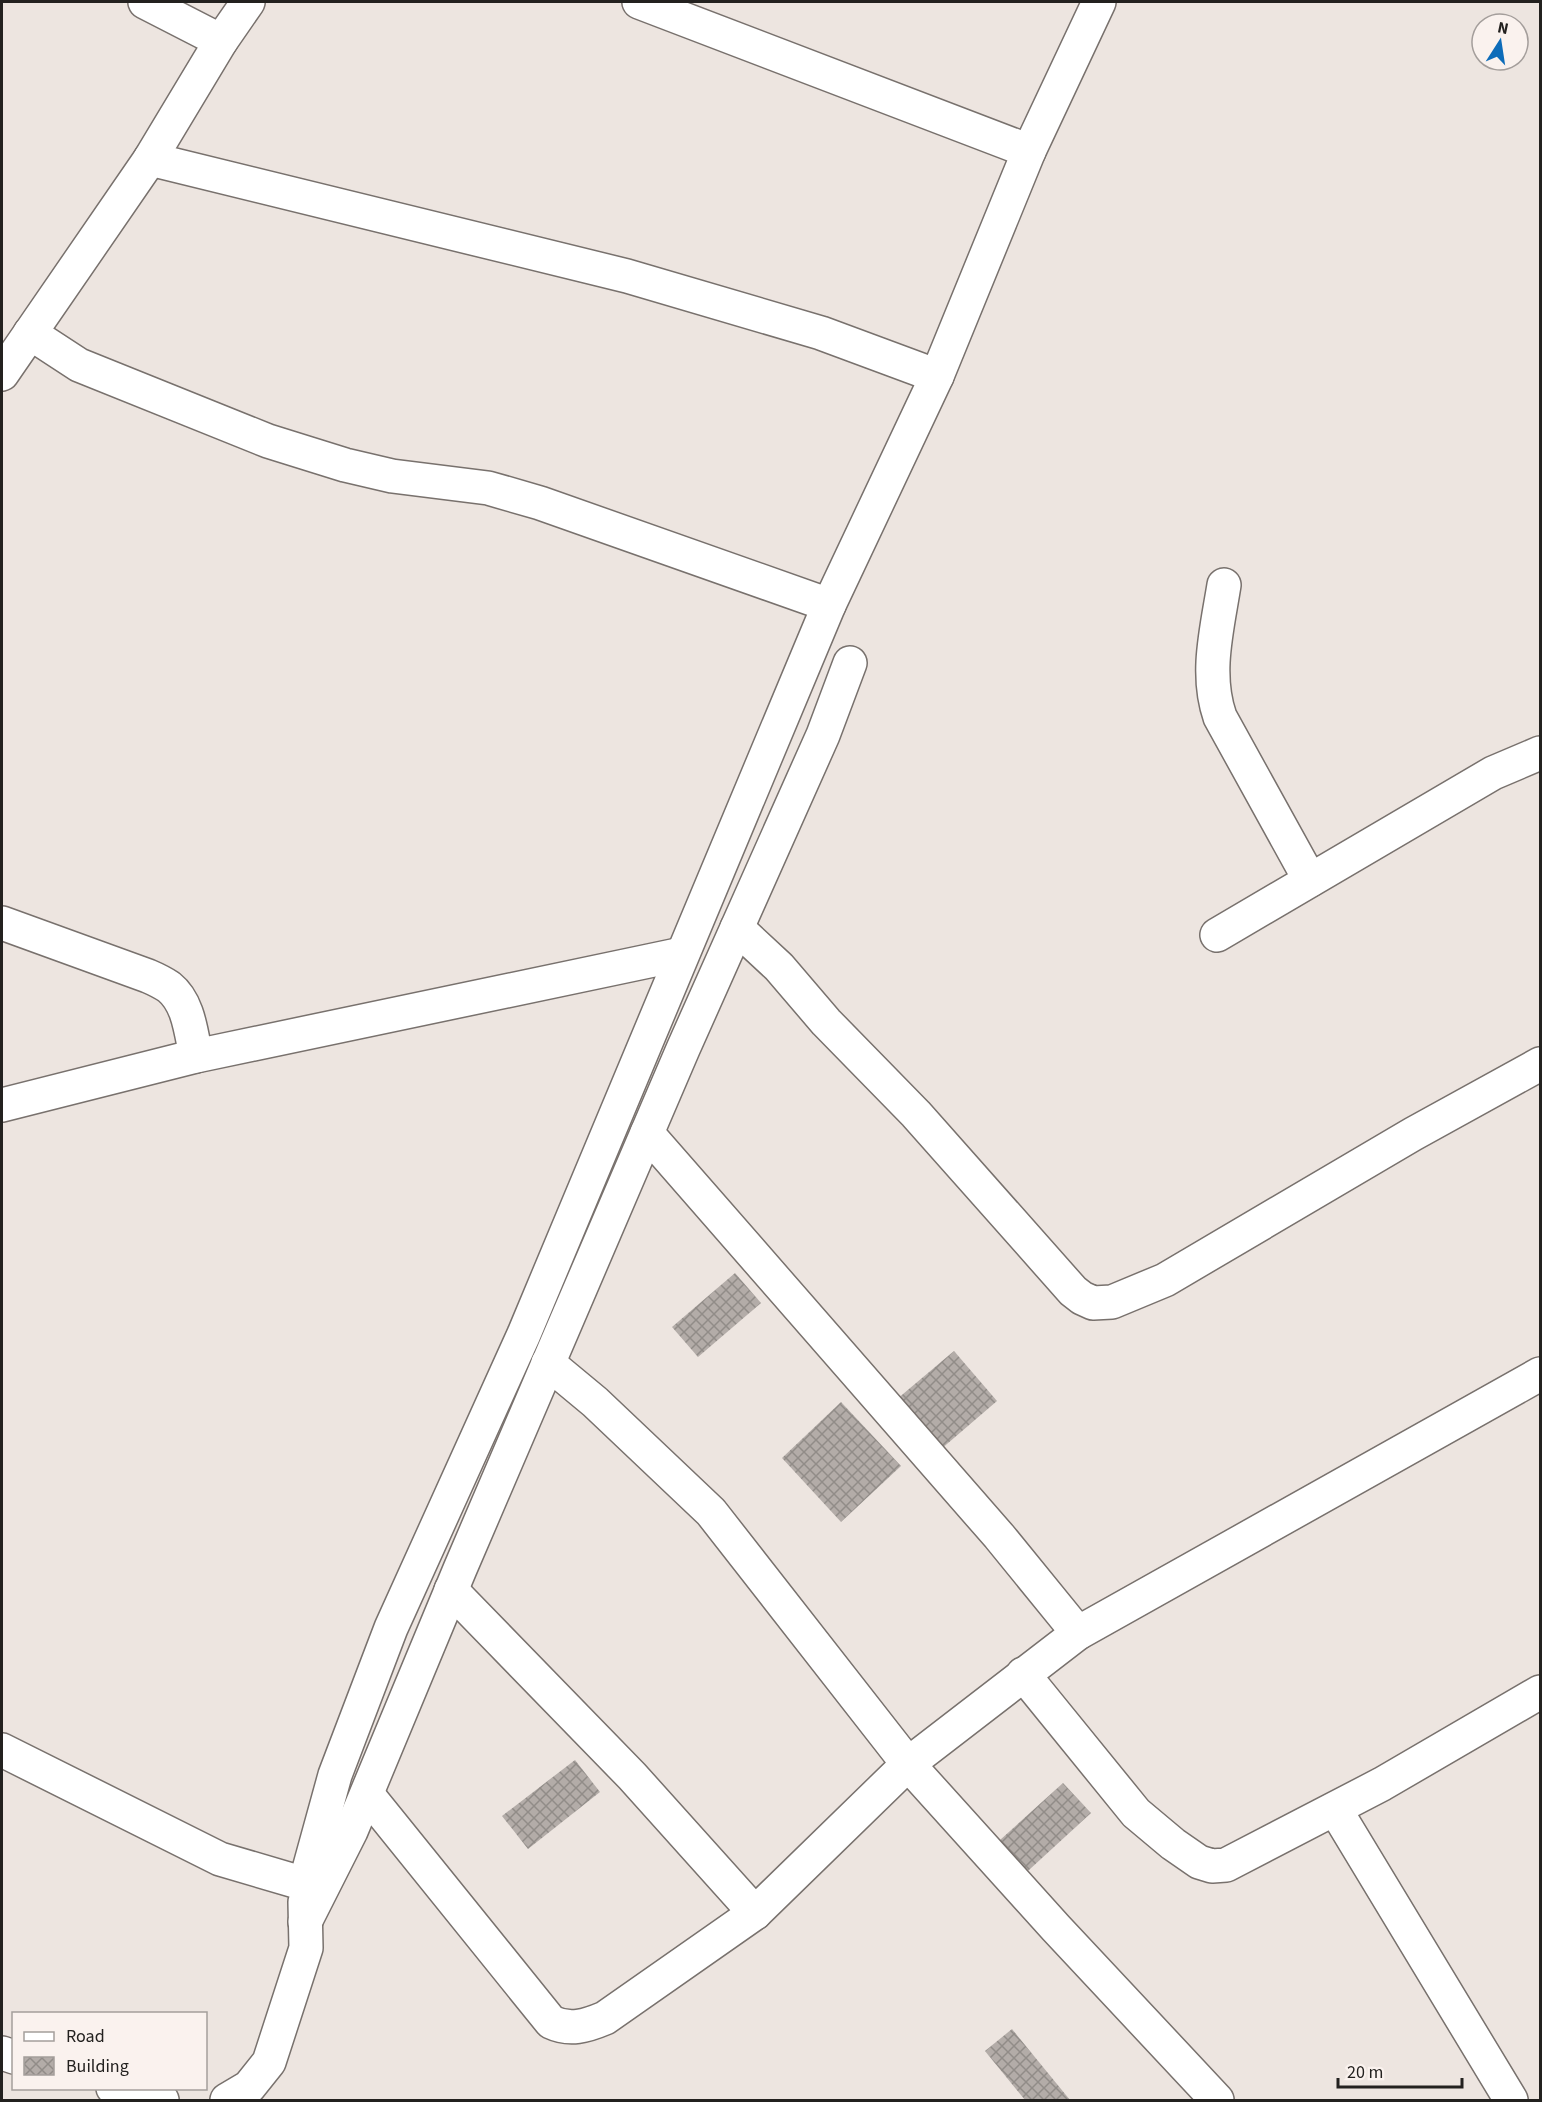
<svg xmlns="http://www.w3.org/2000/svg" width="1542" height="2102" font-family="'Source Sans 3',sans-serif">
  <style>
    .building { fill: url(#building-cross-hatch) }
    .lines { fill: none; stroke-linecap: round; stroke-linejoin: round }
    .minor-casing { stroke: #78716d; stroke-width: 36 }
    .minor { stroke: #fff; stroke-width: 33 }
  </style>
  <defs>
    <pattern id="building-cross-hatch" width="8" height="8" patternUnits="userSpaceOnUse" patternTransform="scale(1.5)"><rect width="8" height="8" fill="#b3aca8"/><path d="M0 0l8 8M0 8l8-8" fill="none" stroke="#918c88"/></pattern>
  </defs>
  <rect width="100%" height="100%" fill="#ede5e0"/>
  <g class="building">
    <polygon points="735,1273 761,1303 698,1357 672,1327"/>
    <polygon points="954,1351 997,1401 933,1456 890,1405"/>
    <polygon points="841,1402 901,1466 841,1522 782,1458"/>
    <polygon points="575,1760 600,1792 528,1849 502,1816"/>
    <polygon points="1063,1783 1091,1813 1017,1881 989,1850"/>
    <polygon points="1012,2029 1070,2100 1025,2100 985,2051"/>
  </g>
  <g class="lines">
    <defs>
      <g id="minor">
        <polyline points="145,2 221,41"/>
        <polyline points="639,2 1029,151"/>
        <polyline points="150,159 627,276 821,333 937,376"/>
        <polyline points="30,333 79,365 268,441 345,465 392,476 488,488 540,503 829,605"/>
        <polyline points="2,374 150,159 221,41 248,2"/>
        <path d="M1224 585C1217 629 1205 674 1220 717L1310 880"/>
        <path d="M2 923 148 976C155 979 163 983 169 987 189 1003 191 1033 196 1056"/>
        <polyline points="737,928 779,967 826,1022 916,1114 1073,1291 1082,1298 1093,1303 1112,1302 1165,1280 1413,1134 1540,1064"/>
        <polyline points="1217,935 1493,773 1540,753"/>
        <polyline points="2,1105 196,1056 682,954"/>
        <polyline points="647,1133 999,1536 1078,1633"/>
        <polyline points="548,1363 595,1402 711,1512 908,1764 1056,1928 1217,2100"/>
        <polyline points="451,1590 632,1776 755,1913"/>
        <polyline points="1023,1674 1136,1813 1173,1844 1199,1862 1212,1866 1226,1865 1382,1784 1540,1692"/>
        <polyline points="2,1750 220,1859 305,1884 335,1775 391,1628 524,1334 829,605 937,376 1029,151 1099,2"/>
        <path d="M367 1794 551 2022C570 2031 586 2026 605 2018L755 1913 908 1764 1078 1633 1540 1374"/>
        <polyline points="1335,1809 1511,2100"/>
        <polyline points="305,1922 351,1831 460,1569 683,1049 823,735 850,663"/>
        <polyline points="2,2053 14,2057"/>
        <polyline points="113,2088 162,2100"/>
        <polyline points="227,2100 249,2087 269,2062 306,1948 305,1902"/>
      </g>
    </defs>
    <use href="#minor" class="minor-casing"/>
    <use href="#minor" class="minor"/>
  </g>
  <rect width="1542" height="2102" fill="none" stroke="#23211f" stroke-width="6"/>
  <rect x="12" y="2012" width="195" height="78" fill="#faf2ee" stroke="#a49e9b" stroke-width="1.5"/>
  <rect x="24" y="2032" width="30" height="9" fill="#ffffff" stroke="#a49e9b" stroke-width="1.5"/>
  <text x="66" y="2042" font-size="18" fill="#23211f">Road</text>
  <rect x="24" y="2057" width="30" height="18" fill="url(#building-cross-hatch)" stroke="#a49e9b" stroke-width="1.5"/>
  <text x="66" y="2072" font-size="18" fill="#23211f">Building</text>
  <g transform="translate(1500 42) rotate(12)"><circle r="28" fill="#faf2ee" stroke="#a49e9b" stroke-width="1.5"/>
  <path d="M0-4.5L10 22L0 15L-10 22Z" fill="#0d6cb9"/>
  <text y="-9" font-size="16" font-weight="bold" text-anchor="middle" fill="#23211f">N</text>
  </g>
  <path d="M1338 2078v9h124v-9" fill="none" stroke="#23211f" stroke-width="3"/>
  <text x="1347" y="2078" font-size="18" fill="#23211f" stroke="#faf2ee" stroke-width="4.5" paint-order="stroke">20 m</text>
</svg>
